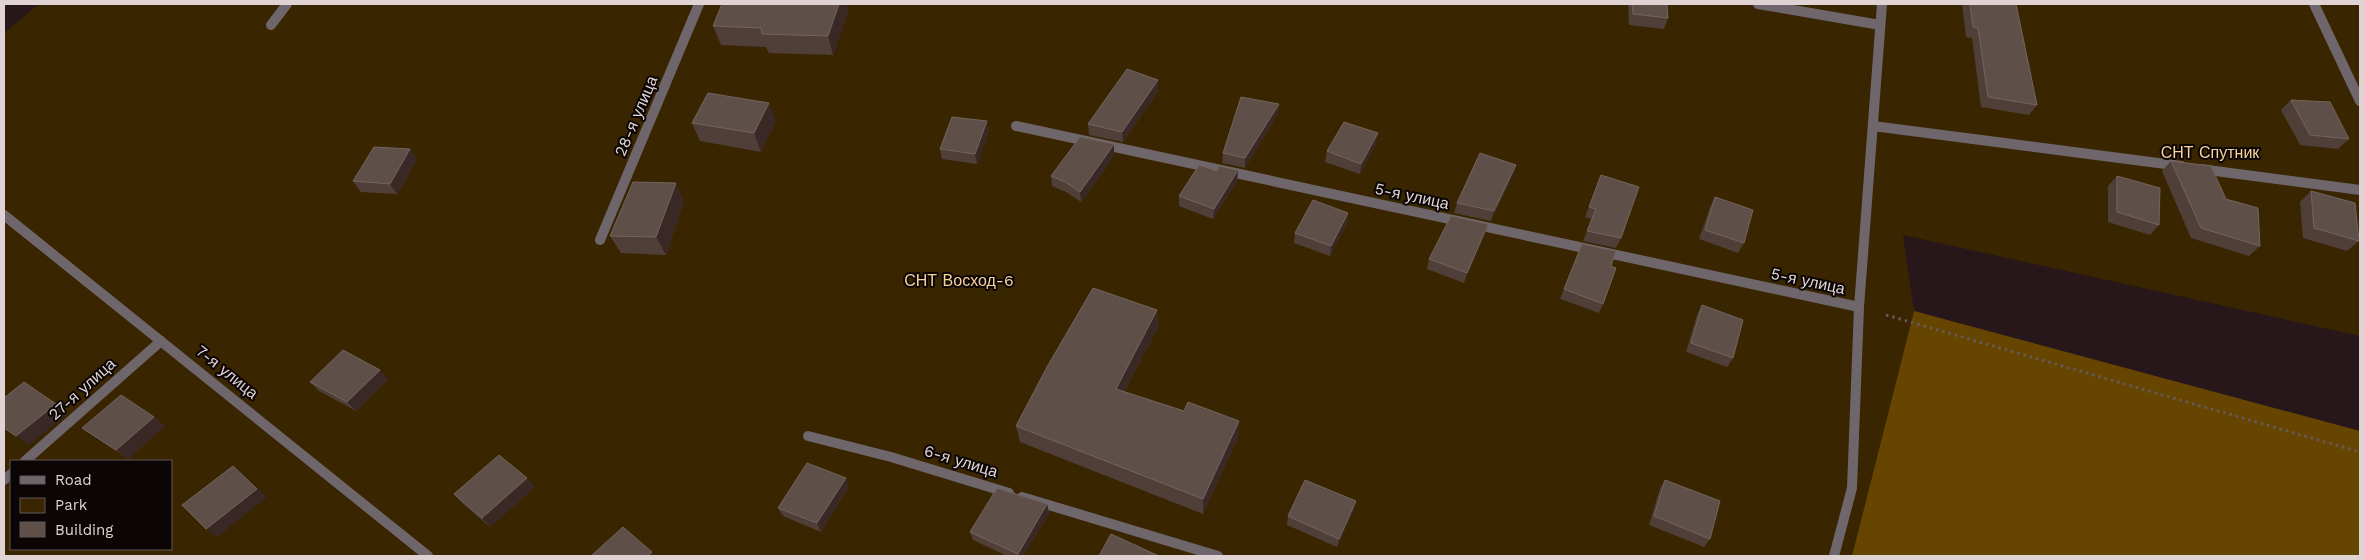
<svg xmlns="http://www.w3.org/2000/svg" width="2364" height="560" font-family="'Work Sans',sans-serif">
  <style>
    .green { fill: #392500; fill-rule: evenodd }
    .forest { fill: #664501 }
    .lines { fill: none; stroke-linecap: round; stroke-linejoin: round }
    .path { stroke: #67585a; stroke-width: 3; stroke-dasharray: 2.5 4; stroke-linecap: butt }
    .service { stroke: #6e666b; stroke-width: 10 }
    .minor { stroke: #6e666b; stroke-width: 10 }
    .wall { fill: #503f39 }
    .shaded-wall { fill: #392825 }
    .building { fill: #5f4f49; stroke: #73645f }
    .labels { text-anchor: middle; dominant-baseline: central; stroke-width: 4; stroke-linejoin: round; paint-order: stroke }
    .street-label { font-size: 16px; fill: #dfd3d4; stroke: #0c0506 }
    .park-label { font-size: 16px; fill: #f8d49c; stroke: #0c0506 }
  </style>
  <rect width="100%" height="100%" fill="#28171a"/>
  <path class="green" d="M39 4H2360V336L1903 235 1914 311 1852 556H4V33ZM11 461H171V549H11Z"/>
  <polygon class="forest" points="1914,311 2360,431 2360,556 1852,556"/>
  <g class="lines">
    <polyline class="path" points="1886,315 2360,452"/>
    <polyline class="service" points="2314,4 2360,101"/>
    <g class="minor">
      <polyline points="1758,4 1880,25"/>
      <polyline points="271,25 287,4"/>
      <polyline points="1016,126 1859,307"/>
      <polyline points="1873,126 2181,166"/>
      <polyline points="2200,169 2360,190"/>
      <polyline points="4,215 428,556"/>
      <polyline points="600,240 699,4"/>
      <polyline points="808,436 891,457 1009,493"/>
      <polyline points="25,461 161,341"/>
      <polyline points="4,480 11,474"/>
      <polyline points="1022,497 1218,556"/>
      <polyline points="1834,556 1852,488 1859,307 1882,4"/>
    </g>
  </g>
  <g class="wall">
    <polygon points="722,4 846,4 848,12 833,55 769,53 766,47 721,45 713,26"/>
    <polygon points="1628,4 1667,4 1668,18 1664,29 1629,25"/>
    <polygon points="1962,4 2016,4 2037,105 2029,115 1981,107 1972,38 1966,37"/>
    <polygon points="1158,80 1158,91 1123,142 1089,135 1088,124"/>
    <polygon points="2291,100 2349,139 2338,149 2300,145 2281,110"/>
    <polygon points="1279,104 1278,114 1245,168 1222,163 1223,153"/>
    <polygon points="776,121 761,152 700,141 692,123"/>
    <polygon points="989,131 977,164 942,159 940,149"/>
    <polygon points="1376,144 1360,174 1325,162 1327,151"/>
    <polygon points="410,149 417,160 397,194 361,192 353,181"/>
    <polygon points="1114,154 1106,168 1081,202 1066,192 1052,186 1051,176"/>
    <polygon points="2171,161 2226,199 2260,246 2249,256 2191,238 2162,171"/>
    <polygon points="1516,165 1513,175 1491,221 1454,213 1457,203"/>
    <polygon points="1238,170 1237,181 1213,219 1179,206 1179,196 1217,171"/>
    <polygon points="1601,175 1621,238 1616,248 1583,241 1592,219 1585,217"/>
    <polygon points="2117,176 2159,225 2150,235 2108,222 2108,186"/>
    <polygon points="2311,191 2359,241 2347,251 2303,238 2300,202"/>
    <polygon points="1715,197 1744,243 1738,253 1699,239 1710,207"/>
    <polygon points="684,201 666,255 621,253 610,236"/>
    <polygon points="1348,213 1347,223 1330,256 1294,243 1295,233"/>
    <polygon points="1488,224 1485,234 1464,283 1427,269 1429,259"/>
    <polygon points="1582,244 1611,266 1603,304 1599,313 1560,299"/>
    <polygon points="1702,305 1733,358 1727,367 1686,352 1697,315"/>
    <polygon points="1157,310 1158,327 1124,392 1184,411 1239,421 1238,437 1203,514 1020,442 1016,426"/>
    <polygon points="388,379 356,411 319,391 310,382"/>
    <polygon points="165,426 128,459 82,428"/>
    <polygon points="1665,480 1710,539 1704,547 1649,525 1660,488"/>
    <polygon points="849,486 821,532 783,516 778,508"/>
    <polygon points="535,487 490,527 462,503 454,494"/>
    <polygon points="1047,504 1049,513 1023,556 1007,556 973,540 970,532"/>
    <polygon points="1354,510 1337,547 1287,525 1288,516"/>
  </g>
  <g class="shaded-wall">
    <polygon points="839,4 846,4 848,12 833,55 828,36"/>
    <polygon points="1158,80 1158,91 1123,142 1122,132"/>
    <polygon points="769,103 776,121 761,152 754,133"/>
    <polygon points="1279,104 1278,114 1245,168 1245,158"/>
    <polygon points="987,121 989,131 977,164 975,154"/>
    <polygon points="1378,133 1376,144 1360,174 1361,164"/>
    <polygon points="1114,144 1114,154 1106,168 1081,202 1080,192"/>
    <polygon points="410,149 417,160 397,194 390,184"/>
    <polygon points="1516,165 1513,175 1491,221 1494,211"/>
    <polygon points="1238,170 1237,181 1213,219 1214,209"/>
    <polygon points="676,183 684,201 666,255 656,237"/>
    <polygon points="1348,213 1347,223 1330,256 1331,246"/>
    <polygon points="1488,224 1485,234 1464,283 1467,273"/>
    <polygon points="1157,310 1158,327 1117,405 1116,389"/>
    <polygon points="380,370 388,379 356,411 347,402"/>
    <polygon points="56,404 68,413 29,445 16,436"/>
    <polygon points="154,417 165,426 128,459 116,450"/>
    <polygon points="1239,421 1238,437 1203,514 1203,499"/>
    <polygon points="233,466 243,474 267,497 217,537 206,529"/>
    <polygon points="527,478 535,487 490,527 482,518"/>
    <polygon points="846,478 849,486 821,532 817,523"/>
    <polygon points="1356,501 1354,510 1337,547 1339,539"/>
    <polygon points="1047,504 1049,513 1023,556 1018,556 1018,554"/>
    <polygon points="652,552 656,556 648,556"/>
  </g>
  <g class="building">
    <polygon points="722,4 839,4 828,36 762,34 761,28 713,26"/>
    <polygon points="1632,4 1667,4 1668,18 1633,14"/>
    <polygon points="1970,4 2016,4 2037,105 1988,97 1978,28 1973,27"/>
    <polygon points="1127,69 1158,80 1122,132 1088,124"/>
    <polygon points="708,93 769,103 754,133 692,123"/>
    <polygon points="1241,97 1279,104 1245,158 1223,153"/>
    <polygon points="2291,100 2330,102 2349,139 2310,135"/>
    <polygon points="952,117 987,121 975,154 940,149"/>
    <polygon points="1344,122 1378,133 1361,164 1327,151"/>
    <polygon points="1080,137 1114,144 1105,157 1080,192 1065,182 1051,176"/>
    <polygon points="374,147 410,149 390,184 353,181"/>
    <polygon points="1480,153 1516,165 1494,211 1457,203"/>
    <polygon points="2171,161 2211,166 2226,199 2258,208 2260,246 2201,228"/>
    <polygon points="1199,165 1217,171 1219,166 1238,170 1214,209 1179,196"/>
    <polygon points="1601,175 1639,187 1621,238 1587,231 1596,209 1589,207"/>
    <polygon points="2117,176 2160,188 2159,225 2117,212"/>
    <polygon points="633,182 676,183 656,237 610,236"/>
    <polygon points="2311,191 2355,203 2359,241 2314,228"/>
    <polygon points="1715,197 1753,210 1744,243 1705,230"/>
    <polygon points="1313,200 1348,213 1331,246 1295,233"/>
    <polygon points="1451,216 1488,224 1467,273 1429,259"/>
    <polygon points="1582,244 1616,251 1611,266 1616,268 1603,304 1564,289"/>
    <polygon points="1093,288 1157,310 1116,389 1184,411 1188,402 1239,421 1203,499 1016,426 1047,367"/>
    <polygon points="1702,305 1743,320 1733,358 1691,343"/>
    <polygon points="343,350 380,370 347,402 310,382"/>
    <polygon points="24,382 56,404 16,436 4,428 4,398"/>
    <polygon points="121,395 154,417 116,450 82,428"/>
    <polygon points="499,455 527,478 482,518 454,494"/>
    <polygon points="807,463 846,478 817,523 778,508"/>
    <polygon points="233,466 257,489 206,529 182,505"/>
    <polygon points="1305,480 1356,501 1339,539 1288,516"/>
    <polygon points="1665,480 1720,501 1710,539 1654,516"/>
    <polygon points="997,488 1047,504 1018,554 970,532"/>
    <polygon points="623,527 652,552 648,556 591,556"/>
    <polygon points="1111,534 1159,556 1099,556"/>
  </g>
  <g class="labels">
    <g class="street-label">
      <text transform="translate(636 116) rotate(-67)">28-я улица</text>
      <text transform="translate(1412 196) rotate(12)">5-я улица</text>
      <text transform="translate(1808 281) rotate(12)">5-я улица</text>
      <text transform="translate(227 372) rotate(39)">7-я улица</text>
      <text transform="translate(82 389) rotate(-42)">27-я улица</text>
      <text transform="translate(961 461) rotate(17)">6-я улица</text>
    </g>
    <g class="park-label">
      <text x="2210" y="152">СНТ Спутник</text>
      <text x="959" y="280">СНТ Восход-6</text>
    </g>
  </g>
  <rect width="2364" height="560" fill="none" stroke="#dfd3d4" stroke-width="10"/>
  <rect x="10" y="460" width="162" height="90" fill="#0c0506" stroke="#605758"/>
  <rect x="20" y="476" width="25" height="8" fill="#6e666b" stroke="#605758"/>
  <text x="55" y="485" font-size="15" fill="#dfd3d4">Road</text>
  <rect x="20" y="498" width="25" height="15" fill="#392500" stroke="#605758"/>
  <text x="55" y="510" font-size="15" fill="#dfd3d4">Park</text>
  <rect x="20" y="522" width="25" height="15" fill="#5f4f49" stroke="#605758"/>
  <text x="55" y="535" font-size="15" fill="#dfd3d4">Building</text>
</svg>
